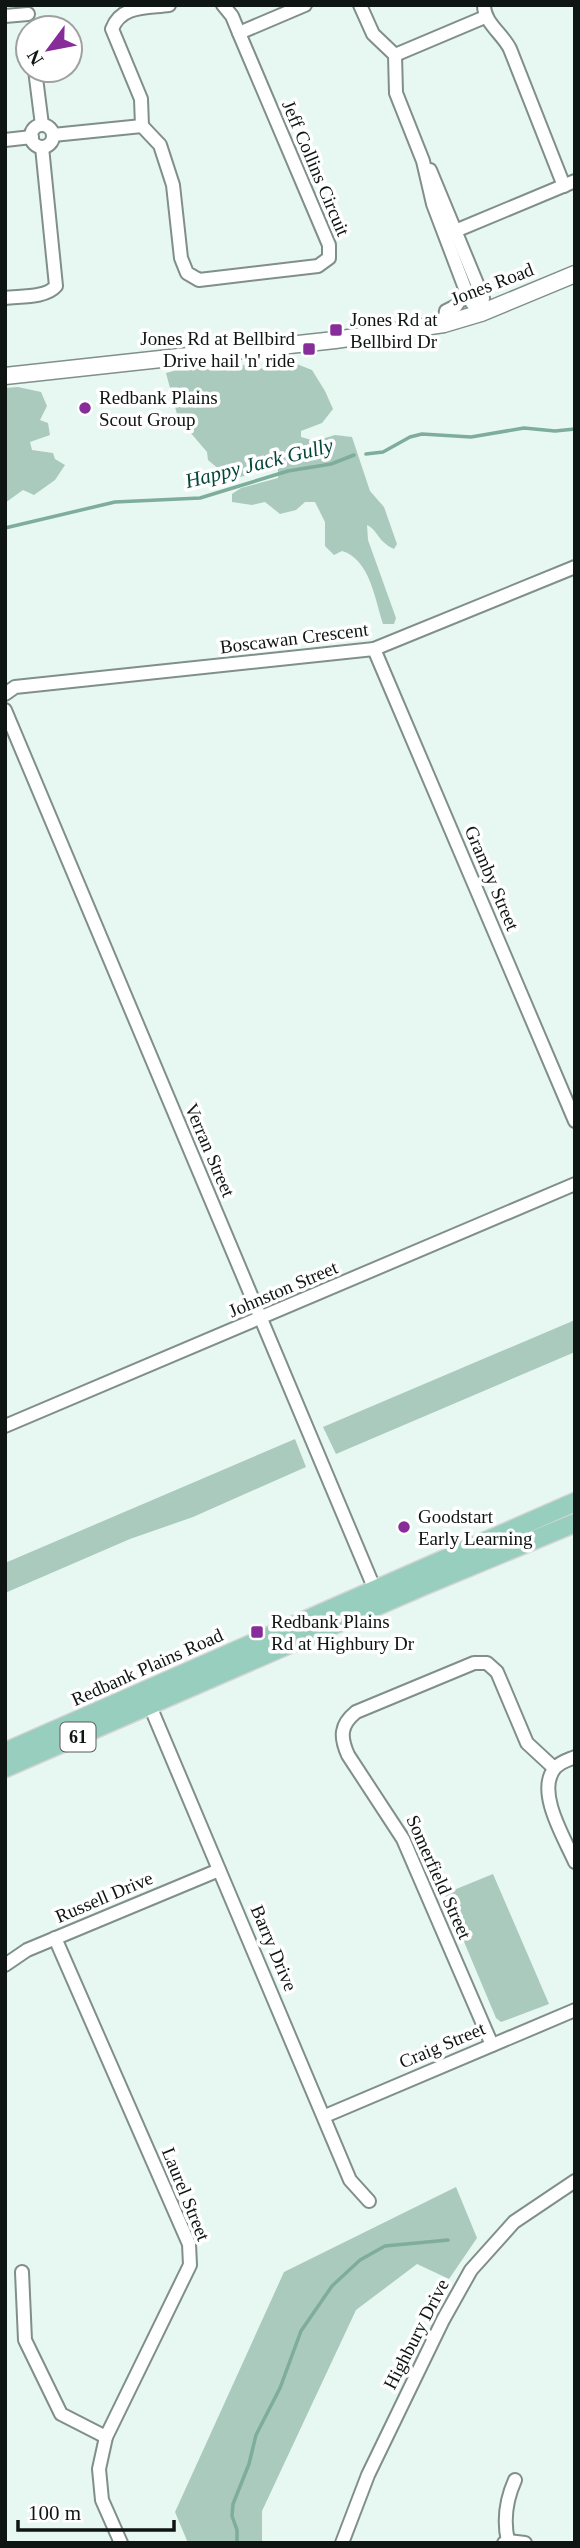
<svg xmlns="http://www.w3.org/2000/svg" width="580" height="2548" font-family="'Times New Roman',serif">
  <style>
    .green { fill: #aacabe }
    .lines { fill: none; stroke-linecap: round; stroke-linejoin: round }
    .stream { stroke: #7fad9c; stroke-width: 3.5 }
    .street-casing { stroke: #808f89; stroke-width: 16 }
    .secondary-casing { stroke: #808f89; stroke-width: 19 }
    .primary-casing { stroke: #d4d5d5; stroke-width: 21 }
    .street { stroke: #fff; stroke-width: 12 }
    .secondary { stroke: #fff; stroke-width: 16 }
    .primary { stroke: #97cebd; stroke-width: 18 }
    .poi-dot { fill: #872d99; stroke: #fff; stroke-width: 2.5 }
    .labels { text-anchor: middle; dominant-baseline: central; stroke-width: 7; stroke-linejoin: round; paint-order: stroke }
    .shield { fill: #fff; stroke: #575b5a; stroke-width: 2 }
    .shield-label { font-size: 18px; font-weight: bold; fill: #0f1513 }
    .street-label { font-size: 19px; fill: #0f1513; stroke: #fff }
    .poi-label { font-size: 19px; fill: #0f1513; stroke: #fff; text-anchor: start }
    .water-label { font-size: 21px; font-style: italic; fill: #044737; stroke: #fff }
  </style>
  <rect width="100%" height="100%" fill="#e7f7f1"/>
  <g class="green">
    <path d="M289 361 312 370 325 391 333 409 322 423 301 431V437L315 441 335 435 352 437 370 491 384 507 397 544 394 549C377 541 378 530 367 525L368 540 396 618 394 624H383C375 600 370 559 342 551L334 555 325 546V522L315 502H305L296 510 280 514 265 502 252 505 232 502V494L241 488 278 478V467L274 463H268L255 473 240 477 220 470 208 460 207 452 178 418 166 373 197 365 234 362 255 369 279 367Z"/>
    <polygon points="18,387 41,392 47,406 40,420 48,423 50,435 30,442 32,450 53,453 55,459 65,465 55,480 34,495 23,490 5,503 5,388"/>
    <polygon points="575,1320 575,1352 336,1454 323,1427"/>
    <polygon points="295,1439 306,1467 193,1517 130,1539 5,1593 5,1563"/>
    <polygon points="493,1874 549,2004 501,2022 496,2018 444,1894"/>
    <polygon points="456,2187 477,2238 449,2279 417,2264 356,2310 262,2511 262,2543 188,2543 175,2512 284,2272"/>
  </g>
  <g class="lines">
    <g class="stream">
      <polyline points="366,454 383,452 410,437 422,434 471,437 524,428 555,431 575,429"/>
      <polyline points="5,528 115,502 200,498 288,471 331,464 354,455"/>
      <polyline points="237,2543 237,2530 232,2516 233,2504 249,2464 256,2435 280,2388 301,2331 332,2286 360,2260 385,2246 448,2240"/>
    </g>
    <defs>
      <g id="street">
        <path d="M169 5C146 8 121 5 112 29L141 99 142 126 160 145 173 185 181 258 187 273 199 280 318 266 329 258V245L239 33 232 16 223 5"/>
        <polyline points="360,5 373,34 395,55 396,93 423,161 433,204 466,291 472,303 481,313"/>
        <path d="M484 5C484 23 503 34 510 49L564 186"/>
        <polyline points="5,16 28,14"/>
        <polyline points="239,33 305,5"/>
        <polyline points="395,55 485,17"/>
        <polyline points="35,70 42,125"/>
        <circle cx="42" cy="136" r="11"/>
        <polyline points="53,135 142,126"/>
        <polyline points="5,140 32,137"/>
        <polyline points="430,170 483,298 481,313"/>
        <polyline points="448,234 575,181"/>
        <path d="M5 298C20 296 46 298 56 286L42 147"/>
        <polyline points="444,324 446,311 456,306 466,291"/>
        <polyline points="374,649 575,1121"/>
        <polyline points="5,694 15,687 374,649 575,567"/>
        <polyline points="5,710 378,1597"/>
        <polyline points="5,1426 575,1184"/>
        <polyline points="150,1706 350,2180 369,2201"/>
        <path d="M575 1757C568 1760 560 1762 555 1768 535 1791 565 1839 575 1862"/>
        <polyline points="55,1938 189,2244 190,2265 106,2437 99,2469 102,2500 121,2543"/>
        <polyline points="5,1965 27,1950 219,1870"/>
        <path d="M492 2045 403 1839 348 1755C340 1737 340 1725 356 1712L474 1663H487L497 1672 527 1743 554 1768"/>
        <polyline points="325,2116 575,2010"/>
        <polyline points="22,2272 25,2340 61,2414 106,2437"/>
        <path d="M508 2541C503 2519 506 2500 515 2480"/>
        <polyline points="342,2543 368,2475 443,2320 471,2270 514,2222 575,2181"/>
        <polyline points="504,2543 508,2541 525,2543"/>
      </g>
      <polyline id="secondary" points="5,376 335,340 444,324 481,313 575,274"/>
      <g id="primary">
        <polyline points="5,1752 575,1502"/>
        <polyline points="5,1768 423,1586 575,1523"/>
      </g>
    </defs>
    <use href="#street" class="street-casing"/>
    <use href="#secondary" class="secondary-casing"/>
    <use href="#primary" class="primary-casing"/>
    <use href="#street" class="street"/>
    <use href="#secondary" class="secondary"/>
    <use href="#primary" class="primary"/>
  </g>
  <g class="poi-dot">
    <rect x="329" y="323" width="14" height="14" rx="3.5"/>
    <rect x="302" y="342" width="14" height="14" rx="3.5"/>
    <circle cx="85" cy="408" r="7"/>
    <circle cx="404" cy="1527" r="7"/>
    <rect x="250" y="1625" width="14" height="14" rx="3.5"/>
  </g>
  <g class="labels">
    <rect class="shield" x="60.5" y="1722.5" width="35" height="29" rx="5"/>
    <g class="shield-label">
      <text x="78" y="1737">61</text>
    </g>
    <g class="street-label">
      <text transform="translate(316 168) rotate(67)">Jeff Collins Circuit</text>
      <text transform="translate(492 284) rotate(-21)">Jones Road</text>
      <text transform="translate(294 638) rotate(-7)">Boscawan Crescent</text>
      <text transform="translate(492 878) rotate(67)">Gramby Street</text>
      <text transform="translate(210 1150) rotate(67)">Verran Street</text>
      <text transform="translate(283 1289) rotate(-23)">Johnston Street</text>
      <text transform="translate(147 1667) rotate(-24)">Redbank Plains Road</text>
      <text transform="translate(439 1877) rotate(66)">Somerfield Street</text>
      <text transform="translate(104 1897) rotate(-23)">Russell Drive</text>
      <text transform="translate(274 1948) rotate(67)">Barry Drive</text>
      <text transform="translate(442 2045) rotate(-23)">Craig Street</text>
      <text transform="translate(186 2194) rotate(68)">Laurel Street</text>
      <text transform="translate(416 2334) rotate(-63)">Highbury Drive</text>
    </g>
    <g class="poi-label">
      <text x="350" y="319">Jones Rd at<tspan x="350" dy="22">Bellbird Dr</tspan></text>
      <text x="295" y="338" text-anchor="end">Jones Rd at Bellbird<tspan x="295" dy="22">Drive hail 'n' ride</tspan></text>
      <text x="99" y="397">Redbank Plains<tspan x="99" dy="22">Scout Group</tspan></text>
      <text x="418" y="1516">Goodstart<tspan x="418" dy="22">Early Learning</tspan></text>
      <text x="271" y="1621">Redbank Plains<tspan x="271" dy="22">Rd at Highbury Dr</tspan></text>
    </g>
    <g class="water-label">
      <text transform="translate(259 463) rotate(-14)">Happy Jack Gully</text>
    </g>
  </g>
  <rect width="580" height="2548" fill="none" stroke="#0f1513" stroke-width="14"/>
  <g transform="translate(49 49) rotate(238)"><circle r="33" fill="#ffffff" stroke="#9fa1a1" stroke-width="2"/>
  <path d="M0-5L12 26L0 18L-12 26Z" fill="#872d99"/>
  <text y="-10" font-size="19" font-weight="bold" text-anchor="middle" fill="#0f1513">N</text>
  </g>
  <path d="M18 2520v10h156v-10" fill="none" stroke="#0f1513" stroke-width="3.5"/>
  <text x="28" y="2520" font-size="21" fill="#0f1513" stroke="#ffffff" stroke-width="5" paint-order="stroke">100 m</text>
</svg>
